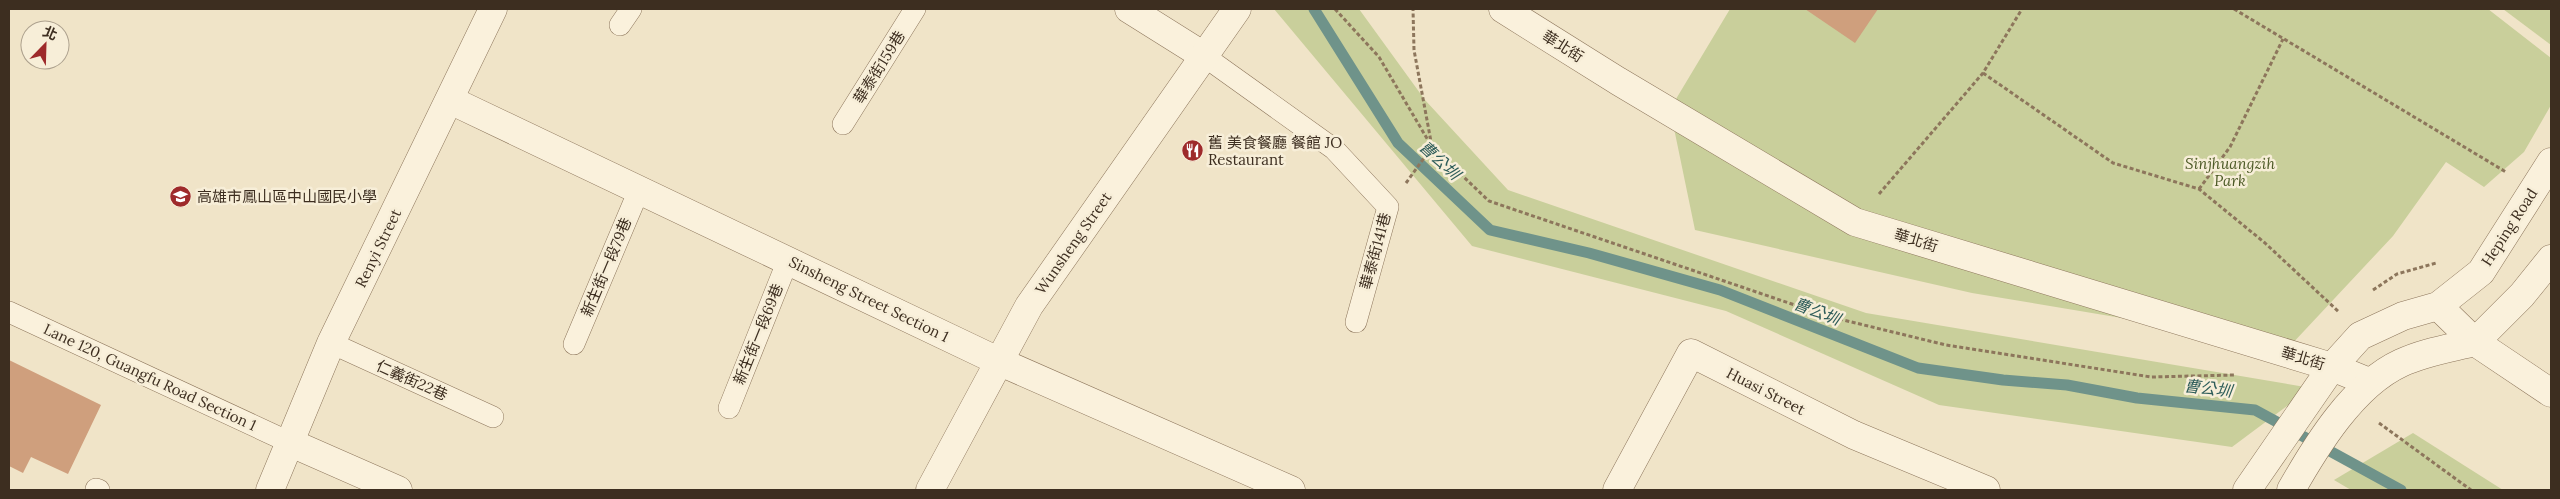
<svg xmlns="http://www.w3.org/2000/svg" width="2560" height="499" font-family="Lora,'Noto Sans TC',serif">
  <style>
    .green { fill: #c9cf9b }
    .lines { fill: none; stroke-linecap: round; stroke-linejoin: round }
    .stream { stroke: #6f938a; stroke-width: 11 }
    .building { fill: #cf9f7d }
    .lane-casing { stroke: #8d765c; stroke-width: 22 }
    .street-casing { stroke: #8d765c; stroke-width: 29 }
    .path { stroke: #8d765c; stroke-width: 3; stroke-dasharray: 4 2.5; stroke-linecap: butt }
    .lane { stroke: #faf1dc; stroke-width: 21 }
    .street { stroke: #faf1dc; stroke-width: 28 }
    .labels { text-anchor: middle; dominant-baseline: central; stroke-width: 5; stroke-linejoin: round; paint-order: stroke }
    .street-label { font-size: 15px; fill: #3d2e20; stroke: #f7eed8 }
    .poi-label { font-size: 15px; fill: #3d2e20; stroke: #f7eed8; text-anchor: start }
    .park-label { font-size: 15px; font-style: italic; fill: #4d5a26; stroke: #f7eed8 }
    .water-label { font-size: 16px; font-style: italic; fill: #2f5d5a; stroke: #f7eed8 }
  </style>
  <rect width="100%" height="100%" fill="#f0e4c8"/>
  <g class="green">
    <polygon points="1274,9 1359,9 1425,100 1508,190 1866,313 2311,388 2232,447 1939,405 1726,311 1472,246"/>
    <polygon points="1730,9 2488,9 2551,58 2551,105 2524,152 2484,187 2446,162 2393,236 2290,346 1972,293 1695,230 1670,109"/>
    <polygon points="2503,9 2551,9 2551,45"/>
    <polygon points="2413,433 2503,490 2351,490 2334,480"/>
  </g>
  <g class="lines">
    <polyline class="stream" points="1314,9 1398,143 1490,230 1589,253 1720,290 1918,368 2003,380 2067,385 2137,398 2255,410 2401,490"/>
  </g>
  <g class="building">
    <polygon points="1805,9 1878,9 1855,43"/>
    <polygon points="9,360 101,405 68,474 31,457 23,473 9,466"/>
  </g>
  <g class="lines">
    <defs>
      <g id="lane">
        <polyline points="620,25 631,9"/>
        <polyline points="1204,56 1334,149 1388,207 1356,322"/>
        <polyline points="843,124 915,9"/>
        <polyline points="9,312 291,443"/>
        <polyline points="331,343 493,417"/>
        <polyline points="574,344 639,190"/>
        <polyline points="729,408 788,260"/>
        <polyline points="96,489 99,490"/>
      </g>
      <g id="street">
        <polyline points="1129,9 1204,56"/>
        <polyline points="1503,9 1618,81 1855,222 2332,367 2369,382"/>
        <polyline points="450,100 998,361 1291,490"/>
        <polyline points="2438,306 2475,342 2551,393"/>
        <polyline points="2475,342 2522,295 2551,259"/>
        <polyline points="291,443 398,490"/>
        <polyline points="270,490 331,343 493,9"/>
        <polyline points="930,490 1029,306 1237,9"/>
        <polyline points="1617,490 1691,353 1854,435 1986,490"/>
        <polyline points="2247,490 2332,367 2360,336 2403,316 2438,306 2481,272 2551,162"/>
        <path d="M2291 490C2316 446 2353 385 2401 363 2424 352 2451 348 2475 342"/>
      </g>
    </defs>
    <use href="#lane" class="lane-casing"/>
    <use href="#street" class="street-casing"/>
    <g class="path">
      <polyline points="1335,9 1379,57 1432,147 1489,201 1827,316 1946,345 2151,377 2235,375"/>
      <polyline points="2234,9 2506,172"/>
      <polyline points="1983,73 2113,163 2199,189 2265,243 2339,312"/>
      <polyline points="1406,183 1432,147 1414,50 1413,9"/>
      <polyline points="2199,189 2230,147 2283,39"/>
      <polyline points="1879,194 1983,73 2022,9"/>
      <polyline points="2373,290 2397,274 2436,263"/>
      <polyline points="2379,423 2471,490"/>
    </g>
    <use href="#lane" class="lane"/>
    <use href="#street" class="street"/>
  </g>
  <defs>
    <symbol id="restaurant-disc" viewBox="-11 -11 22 22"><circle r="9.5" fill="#9e2a2b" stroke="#f7eed8"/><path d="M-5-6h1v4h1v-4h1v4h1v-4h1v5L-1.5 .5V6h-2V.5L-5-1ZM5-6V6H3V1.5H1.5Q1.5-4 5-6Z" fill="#fff"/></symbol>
    <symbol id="school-disc" viewBox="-11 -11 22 22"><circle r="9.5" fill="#9e2a2b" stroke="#f7eed8"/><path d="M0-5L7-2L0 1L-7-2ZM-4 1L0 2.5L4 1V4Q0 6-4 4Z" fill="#fff"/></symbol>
  </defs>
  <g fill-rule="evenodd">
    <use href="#restaurant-disc" x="1180" y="138" width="25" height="25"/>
    <use href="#school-disc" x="168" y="184" width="25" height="25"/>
  </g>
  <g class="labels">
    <g class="street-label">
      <text transform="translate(1563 46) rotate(32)">華北街</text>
      <text transform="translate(879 67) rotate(-58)">華泰街159巷</text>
      <text transform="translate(2509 227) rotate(-57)">Heping Road</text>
      <text transform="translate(1916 240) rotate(17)">華北街</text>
      <text transform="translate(1073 243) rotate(-55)">Wunsheng Street</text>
      <text transform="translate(378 248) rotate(-64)">Renyi Street</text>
      <text transform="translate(1375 251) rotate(-75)">華泰街141巷</text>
      <text transform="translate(606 267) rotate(-67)">新生街一段79巷</text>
      <text transform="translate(869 299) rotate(26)">Sinsheng Street Section 1</text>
      <text transform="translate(758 334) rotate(-68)">新生街一段69巷</text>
      <text transform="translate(2303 358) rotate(17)">華北街</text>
      <text transform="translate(150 377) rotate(25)">Lane 120, Guangfu Road Section 1</text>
      <text transform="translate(412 380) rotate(24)">仁義街22巷</text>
      <text transform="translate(1766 391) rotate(27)">Huasi Street</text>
    </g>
    <g class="poi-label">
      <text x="1208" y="142">舊 美食餐廳 餐館 JO<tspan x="1208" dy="17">Restaurant</tspan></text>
      <text x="197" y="196">高雄市鳳山區中山國民小學</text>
    </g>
    <g class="park-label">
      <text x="2230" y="163">Sinjhuangzih<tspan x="2230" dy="17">Park</tspan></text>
    </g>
    <g class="water-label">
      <text transform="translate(1440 160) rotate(43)">曹公圳</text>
      <text transform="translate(1817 311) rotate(21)">曹公圳</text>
      <text transform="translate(2208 388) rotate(7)">曹公圳</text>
    </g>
  </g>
  <rect width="2560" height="499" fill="none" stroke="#3d2e20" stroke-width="20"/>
  <g transform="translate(45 45) rotate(23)"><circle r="24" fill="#f7eed8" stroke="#ada18e"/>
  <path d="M0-4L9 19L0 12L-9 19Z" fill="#9e2a2b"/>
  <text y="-8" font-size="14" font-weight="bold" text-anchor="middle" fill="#3d2e20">北</text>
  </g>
</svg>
